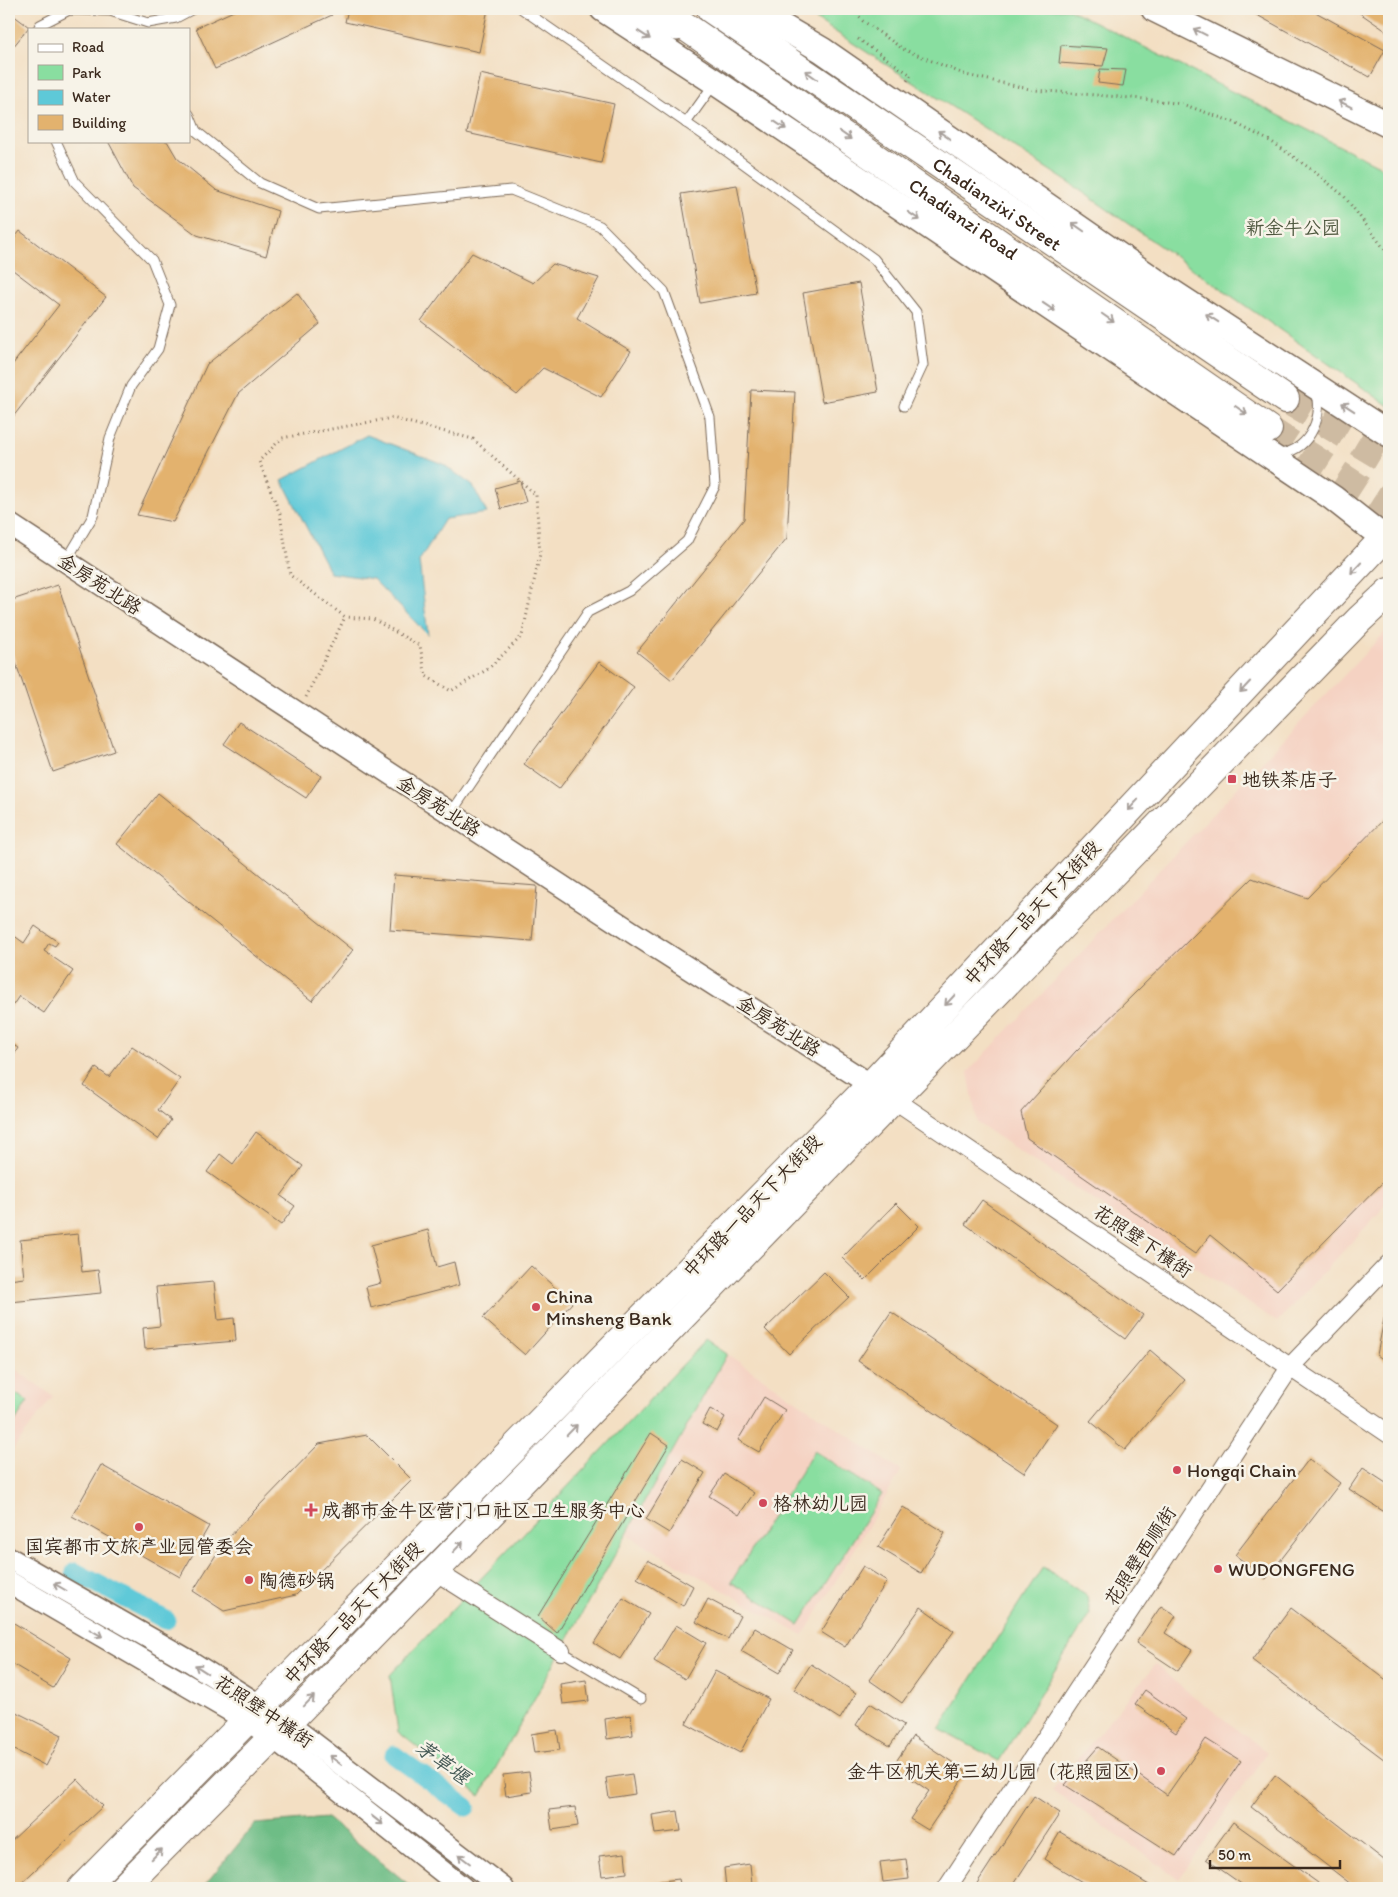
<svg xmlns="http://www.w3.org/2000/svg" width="1398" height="1897" font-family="Itim,'LXGW WenKai TC',sans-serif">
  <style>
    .built { fill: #f5d2c2 }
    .green { fill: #89dea0; stroke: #62845f }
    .forest { fill: #6ebd86; stroke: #547452 }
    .water { fill: #5ec9d8; stroke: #4c7a7b }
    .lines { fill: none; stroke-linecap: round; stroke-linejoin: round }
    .canal { stroke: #5ec9d8; stroke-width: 19 }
    .building { fill: #e3b26e }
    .trunk-tunnel { stroke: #cebba2; stroke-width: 28; stroke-dasharray: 28 14; stroke-linecap: butt }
    .service-casing { stroke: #7b6958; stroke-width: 11 }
    .minor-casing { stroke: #7b6958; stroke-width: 20 }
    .tertiary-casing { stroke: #7b6958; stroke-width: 24 }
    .secondary-casing { stroke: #7b6958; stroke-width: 28 }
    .primary-casing { stroke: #7b6958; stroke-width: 30 }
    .trunk-casing { stroke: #7b6958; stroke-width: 30 }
    .path { stroke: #7b6958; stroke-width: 3; stroke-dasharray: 1 4; stroke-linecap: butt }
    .service { stroke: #fff; stroke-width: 9 }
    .minor { stroke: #fff; stroke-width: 18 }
    .tertiary { stroke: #fff; stroke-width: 21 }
    .secondary { stroke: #fff; stroke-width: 25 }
    .primary { stroke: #fff; stroke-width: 28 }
    .trunk { stroke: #fff; stroke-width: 28 }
    .oneway { stroke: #a79f9a }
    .poi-dot { fill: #d1495b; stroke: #f7f3e8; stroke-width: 2 }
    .labels { text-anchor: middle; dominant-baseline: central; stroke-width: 5; stroke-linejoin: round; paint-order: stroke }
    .street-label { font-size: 19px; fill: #3b2a1e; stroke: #f7f3e8 }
    .park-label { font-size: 19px; fill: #4e573e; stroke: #f7f3e8 }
    .poi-label { font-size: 19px; fill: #3b2a1e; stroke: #f7f3e8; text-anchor: start }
    .water-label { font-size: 20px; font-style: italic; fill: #465a56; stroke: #f7f3e8 }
  </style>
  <rect width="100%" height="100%" fill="#f7f3e8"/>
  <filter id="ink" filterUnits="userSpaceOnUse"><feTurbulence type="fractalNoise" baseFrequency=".02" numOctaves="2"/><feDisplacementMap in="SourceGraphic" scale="10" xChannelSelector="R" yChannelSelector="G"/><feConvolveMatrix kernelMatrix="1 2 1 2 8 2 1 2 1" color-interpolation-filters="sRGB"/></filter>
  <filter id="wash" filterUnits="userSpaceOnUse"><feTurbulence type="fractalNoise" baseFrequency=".0096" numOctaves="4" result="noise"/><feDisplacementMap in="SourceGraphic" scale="20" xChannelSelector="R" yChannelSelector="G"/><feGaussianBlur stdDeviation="1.12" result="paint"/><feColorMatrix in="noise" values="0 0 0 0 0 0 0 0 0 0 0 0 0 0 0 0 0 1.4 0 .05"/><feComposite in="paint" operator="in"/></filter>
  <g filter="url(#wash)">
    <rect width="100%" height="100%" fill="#f3dfc3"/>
    <g class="built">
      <polygon points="1389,628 1389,1202 1277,1322 977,1123 968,1072"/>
      <polygon points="727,1354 901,1471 803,1636 627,1535"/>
      <polygon points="9,1365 53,1396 9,1455"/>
      <polygon points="1156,1664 1175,1682 1267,1752 1179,1879 1052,1790"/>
    </g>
    <g class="green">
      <polygon points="800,9 1069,9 1389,171 1389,406 1071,184"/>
      <polygon points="706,1340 727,1354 480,1796 398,1732 390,1675"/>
      <polygon points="9,1390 28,1401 9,1432"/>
      <polygon points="814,1451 882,1494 799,1625 731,1582"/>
      <polygon points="1043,1567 1087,1596 1090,1613 999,1761 939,1729"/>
    </g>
    <polygon class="forest" points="327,1818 413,1888 202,1888 255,1824"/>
    <polygon class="water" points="367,435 443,464 473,486 487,513 445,519 419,561 428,635 373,579 330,573 282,480"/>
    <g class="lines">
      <g class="canal">
        <polyline points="75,1572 166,1620"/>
        <polyline points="394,1755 466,1807"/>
      </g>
    </g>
    <g id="blocks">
      <g class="building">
        <polygon points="238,9 329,9 332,15 215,69 196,28"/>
        <polygon points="348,9 488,9 479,52 345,22"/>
        <polygon points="1246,9 1310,9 1385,50 1370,77"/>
        <polygon points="1354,9 1389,9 1389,33"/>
        <polygon points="9,12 29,27 9,52"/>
        <polygon points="1061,45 1108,48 1103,66 1059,63"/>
        <polygon points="1100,69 1126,70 1123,86 1098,83"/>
        <polygon points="480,74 614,104 601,163 467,133"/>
        <polygon points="108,141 167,141 177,158 216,190 278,211 266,256 197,235 133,188"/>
        <polygon points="737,185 756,293 700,303 681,194"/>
        <polygon points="20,231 106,297 9,422 9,369 59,305 9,267 9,245"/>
        <polygon points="472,253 533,283 553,264 599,278 577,318 631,351 601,397 543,368 517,395 421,321"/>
        <polygon points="859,283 878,392 822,402 803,293"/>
        <polygon points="297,293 320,324 238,394 173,522 137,515 207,364"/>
        <polygon points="751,390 795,392 787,538 672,680 637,652 744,519"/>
        <polygon points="520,481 526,502 501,509 495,488"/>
        <polygon points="58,585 114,751 53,772 9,643 9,601"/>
        <polygon points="599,662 634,687 559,789 524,764"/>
        <polygon points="239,722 321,776 306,798 224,744"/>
        <polygon points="158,793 353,950 312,1001 117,844"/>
        <polygon points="1389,814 1389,1176 1277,1290 1210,1235 1195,1254 1027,1138 1021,1112 1076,1051 1252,878 1307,898"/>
        <polygon points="394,875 537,886 532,941 390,930"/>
        <polygon points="35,926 58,942 55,946 49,943 44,951 73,971 44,1013 19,996 9,1011 9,932 24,943"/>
        <polygon points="9,1042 18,1048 9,1062"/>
        <polygon points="132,1046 180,1079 158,1110 171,1120 158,1139 84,1086 96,1068 109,1077"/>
        <polygon points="256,1132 303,1166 281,1196 295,1206 281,1225 207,1172 220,1154 233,1164"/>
        <polygon points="982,1200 1143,1315 1125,1339 965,1224"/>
        <polygon points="896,1203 919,1226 865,1280 842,1258"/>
        <polygon points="428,1230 437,1267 454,1262 459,1285 371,1308 366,1287 381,1283 371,1245"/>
        <polygon points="78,1234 82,1272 98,1270 101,1293 10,1302 9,1280 24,1278 20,1240"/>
        <polygon points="531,1266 572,1303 525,1355 483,1318"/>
        <polygon points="824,1272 849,1297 789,1354 765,1329"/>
        <polygon points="214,1282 218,1320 234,1318 236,1341 145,1349 143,1328 160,1326 156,1287"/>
        <polygon points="1388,1299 1389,1299 1389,1364 1377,1355"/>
        <polygon points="891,1312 1057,1424 1024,1473 858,1361"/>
        <polygon points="1150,1350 1185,1380 1125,1450 1090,1421"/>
        <polygon points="764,1397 785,1410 759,1452 738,1440"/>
        <polygon points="710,1409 725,1417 717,1432 702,1424"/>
        <polygon points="651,1433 669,1445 557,1633 538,1616"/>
        <polygon points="367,1435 412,1480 296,1595 224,1611 193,1591 224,1542 319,1444"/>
        <polygon points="682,1459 705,1473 669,1533 646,1519"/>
        <polygon points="1309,1459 1340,1483 1266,1579 1235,1555"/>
        <polygon points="101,1465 209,1526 180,1577 72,1516"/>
        <polygon points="1363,1468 1389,1485 1389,1515 1349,1489"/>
        <polygon points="724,1474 754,1493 739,1515 709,1496"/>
        <polygon points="903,1507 945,1533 921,1573 878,1547"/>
        <polygon points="648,1560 693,1586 683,1606 637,1578"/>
        <polygon points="863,1566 887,1581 845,1647 821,1632"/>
        <polygon points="623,1598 649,1614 620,1659 594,1643"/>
        <polygon points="708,1599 740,1616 728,1639 696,1622"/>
        <polygon points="1161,1606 1176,1616 1165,1633 1192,1650 1178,1671 1136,1643"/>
        <polygon points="921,1607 954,1631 902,1703 869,1680"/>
        <polygon points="1291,1608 1389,1682 1389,1763 1252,1660"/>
        <polygon points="9,1620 71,1658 53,1688 9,1662"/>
        <polygon points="676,1625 706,1643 685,1679 654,1661"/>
        <polygon points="755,1628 793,1650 779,1673 741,1651"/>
        <polygon points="811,1664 856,1693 840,1719 794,1690"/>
        <polygon points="715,1671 769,1699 740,1753 686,1724"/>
        <polygon points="586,1680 589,1701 563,1704 560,1684"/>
        <polygon points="1145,1690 1186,1719 1176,1733 1135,1704"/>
        <polygon points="870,1703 904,1725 890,1746 856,1725"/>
        <polygon points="16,1712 62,1735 46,1766 9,1747 9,1726"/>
        <polygon points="631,1715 633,1735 607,1739 605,1719"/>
        <polygon points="557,1730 560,1750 534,1753 531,1734"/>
        <polygon points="913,1736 967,1772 928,1830 910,1819 929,1791 893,1766"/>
        <polygon points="1206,1739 1241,1761 1176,1856 1065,1785 1098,1747 1167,1795"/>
        <polygon points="529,1772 532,1792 506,1796 503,1775"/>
        <polygon points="632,1774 635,1794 609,1798 606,1778"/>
        <polygon points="1275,1775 1389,1864 1389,1888 1356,1888 1251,1807"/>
        <polygon points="77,1779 103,1806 16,1888 9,1888 9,1843"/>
        <polygon points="1034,1796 1060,1813 1011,1888 974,1888"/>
        <polygon points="575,1807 578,1826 552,1830 549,1810"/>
        <polygon points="678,1811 681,1831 655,1834 652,1815"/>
        <polygon points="1233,1822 1325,1888 1247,1888 1206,1859"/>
        <polygon points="1060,1832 1154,1888 1092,1888 1044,1859"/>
        <polygon points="625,1853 627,1873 602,1876 599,1856"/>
        <polygon points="906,1859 909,1879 883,1882 880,1862"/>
        <polygon points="750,1864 752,1884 726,1888 724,1868"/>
        <polygon points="679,1879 681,1888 654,1888 654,1882"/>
      </g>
    </g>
  </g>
  <g filter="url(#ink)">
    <use href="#blocks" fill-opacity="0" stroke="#7b6958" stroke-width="1"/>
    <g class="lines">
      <g class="trunk-tunnel">
        <polyline points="1285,399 1389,461"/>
        <polyline points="1268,429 1389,507"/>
      </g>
      <defs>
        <g id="service">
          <polyline points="522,9 718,145 874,259 916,312 923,365 904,406"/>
          <polyline points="38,29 40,25 69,10 110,11 148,23 176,18 193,9"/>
          <polyline points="189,114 196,131 260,183 319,209 511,190 600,226 664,291 710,417 715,486 687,541 629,591 588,612 451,813"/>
          <polyline points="686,123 714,84"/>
          <polyline points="56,141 75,182 152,260 170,305 158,349 131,386 110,438 93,516 66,561"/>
          <path d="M1276 454C1308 453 1323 420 1317 393"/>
          <polyline points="561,1651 641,1699"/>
        </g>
        <g id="minor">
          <polyline points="886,1094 1389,1434"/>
          <polyline points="435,1571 561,1651"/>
          <polyline points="947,1888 1291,1366 1389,1264"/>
        </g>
        <g id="tertiary">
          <polyline points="9,524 638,936 871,1085"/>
          <polyline points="9,1558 188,1660 287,1723 503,1888"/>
          <polyline points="9,1582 248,1721 273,1737 463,1888"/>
        </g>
        <g id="secondary">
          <polyline points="603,9 715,82 1333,498 1389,542"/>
          <polyline points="639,9 677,28"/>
          <polyline points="752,9 822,50 1167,289 1389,434"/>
          <polyline points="1154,9 1389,125"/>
        </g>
        <g id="primary">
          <polyline points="82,1888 871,1085 1389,533"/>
          <polyline points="123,1888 287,1723 1359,620 1389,592"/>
        </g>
        <g id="trunk">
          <path id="s1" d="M660 9 1268 429"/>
          <path id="s2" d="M711 9 1285 399"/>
        </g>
      </defs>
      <use href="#service" class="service-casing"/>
      <use href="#minor" class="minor-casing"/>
      <use href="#tertiary" class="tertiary-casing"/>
      <use href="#secondary" class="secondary-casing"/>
      <use href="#primary" class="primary-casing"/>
      <use href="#trunk" class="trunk-casing"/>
      <g class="path">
        <polyline points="853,9 863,21 903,49 966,75 1034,90 1144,99 1182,104 1233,122 1272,142 1311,169 1344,196 1389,255"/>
        <polyline points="858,39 911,75 905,84"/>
        <polyline points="306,697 345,617 290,575 280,514 259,461 282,438 392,418 473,439 536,495 540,554 522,636 488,669 451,691 426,676 420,646 373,619 345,617"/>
      </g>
      <use href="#service" class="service"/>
      <use href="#minor" class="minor"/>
      <use href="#tertiary" class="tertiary"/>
      <use href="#secondary" class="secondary"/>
      <use href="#primary" class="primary"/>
      <use href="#trunk" class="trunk"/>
    </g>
    <defs><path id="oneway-shaft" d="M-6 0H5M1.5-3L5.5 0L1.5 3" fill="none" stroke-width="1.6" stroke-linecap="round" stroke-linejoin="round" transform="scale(1.25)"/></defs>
    <g class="oneway">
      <use href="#oneway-shaft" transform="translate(1200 32) rotate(-153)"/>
      <use href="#oneway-shaft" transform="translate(644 35) rotate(33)"/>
      <use href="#oneway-shaft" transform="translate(811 75) rotate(-145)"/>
      <use href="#oneway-shaft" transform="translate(1345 104) rotate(-154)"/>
      <use href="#oneway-shaft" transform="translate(780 125) rotate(34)"/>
      <use href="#oneway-shaft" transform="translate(845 135) rotate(35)"/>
      <use href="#oneway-shaft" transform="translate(944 135) rotate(-145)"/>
      <use href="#oneway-shaft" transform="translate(914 216) rotate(34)"/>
      <use href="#oneway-shaft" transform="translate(1078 227) rotate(-145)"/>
      <use href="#oneway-shaft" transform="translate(1049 307) rotate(34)"/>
      <use href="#oneway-shaft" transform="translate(1108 318) rotate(35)"/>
      <use href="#oneway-shaft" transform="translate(1212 318) rotate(-147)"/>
      <use href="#oneway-shaft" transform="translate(1348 407) rotate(-147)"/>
      <use href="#oneway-shaft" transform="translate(1241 410) rotate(35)"/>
      <use href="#oneway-shaft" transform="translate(1356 568) rotate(133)"/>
      <use href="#oneway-shaft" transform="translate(1245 687) rotate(133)"/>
      <use href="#oneway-shaft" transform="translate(1133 805) rotate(133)"/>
      <use href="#oneway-shaft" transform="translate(950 1000) rotate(133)"/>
      <use href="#oneway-shaft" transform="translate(572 1430) rotate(-46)"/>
      <use href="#oneway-shaft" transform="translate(458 1547) rotate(-46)"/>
      <use href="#oneway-shaft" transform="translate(60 1587) rotate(-150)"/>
      <use href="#oneway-shaft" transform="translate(96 1633) rotate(30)"/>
      <use href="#oneway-shaft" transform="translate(201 1669) rotate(-147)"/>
      <use href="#oneway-shaft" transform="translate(309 1701) rotate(-46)"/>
      <use href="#oneway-shaft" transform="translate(335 1760) rotate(-143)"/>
      <use href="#oneway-shaft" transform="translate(377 1820) rotate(38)"/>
      <use href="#oneway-shaft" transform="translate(157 1854) rotate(-45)"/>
      <use href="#oneway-shaft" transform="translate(464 1859) rotate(-143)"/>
    </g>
  </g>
  <g class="poi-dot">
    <rect x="1227" y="774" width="10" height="10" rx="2.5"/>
    <circle cx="536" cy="1307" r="5"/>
    <circle cx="1177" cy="1470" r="5"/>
    <circle cx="763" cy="1503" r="5"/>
    <path d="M308.5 1502.5h5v5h5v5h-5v5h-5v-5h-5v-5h5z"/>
    <circle cx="139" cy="1527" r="5"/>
    <circle cx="1218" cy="1569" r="5"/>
    <circle cx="249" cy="1580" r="5"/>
    <circle cx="1161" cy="1771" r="5"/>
  </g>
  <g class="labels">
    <g class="street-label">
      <text stroke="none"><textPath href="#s2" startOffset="346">Chadianzixi Street</textPath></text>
      <text stroke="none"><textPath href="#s1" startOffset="369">Chadianzi Road</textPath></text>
      <text transform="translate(100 584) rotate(33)">金房苑北路</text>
      <text transform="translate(439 806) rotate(33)">金房苑北路</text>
      <text transform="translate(1032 913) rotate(-47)">中环路一品天下大街段</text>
      <text transform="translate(779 1026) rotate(33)">金房苑北路</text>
      <text transform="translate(752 1206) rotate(-46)">中环路一品天下大街段</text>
      <text transform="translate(1143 1241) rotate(34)">花照壁下横街</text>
      <text transform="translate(1140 1556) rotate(-57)">花照壁西顺街</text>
      <text transform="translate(353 1613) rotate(-46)">中环路一品天下大街段</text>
      <text transform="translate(264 1711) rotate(34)">花照壁中横街</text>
    </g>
    <g class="park-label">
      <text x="1293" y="227">新金牛公园</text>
    </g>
    <g class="poi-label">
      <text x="1242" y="779">地铁茶店子</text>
      <text x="546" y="1296">China<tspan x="546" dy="22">Minsheng Bank</tspan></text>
      <text x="1187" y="1470">Hongqi Chain</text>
      <text x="773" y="1503">格林幼儿园</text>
      <text x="322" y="1510">成都市金牛区营门口社区卫生服务中心</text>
      <text x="139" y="1546" text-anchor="middle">国宾都市文旅产业园管委会</text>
      <text x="1228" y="1569">WUDONGFENG</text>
      <text x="259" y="1580">陶德砂锅</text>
      <text x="1151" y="1771" text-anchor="end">金牛区机关第三幼儿园（花照园区）</text>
    </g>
    <g class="water-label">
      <text transform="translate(443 1762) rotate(36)">茅草堰</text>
    </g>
  </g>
  <rect width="1398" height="1897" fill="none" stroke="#f7f3e8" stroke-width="30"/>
  <rect x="28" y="28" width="162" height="115" fill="#f7f3e8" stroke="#aca397"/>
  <rect x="38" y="44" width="25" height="8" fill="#ffffff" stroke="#aca397"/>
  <text x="72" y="52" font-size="15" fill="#3b2a1e">Road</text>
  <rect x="38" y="65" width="25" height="15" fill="#89dea0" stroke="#aca397"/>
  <text x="72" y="78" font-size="15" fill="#3b2a1e">Park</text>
  <rect x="38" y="90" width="25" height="15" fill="#5ec9d8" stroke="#aca397"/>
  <text x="72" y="102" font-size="15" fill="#3b2a1e">Water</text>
  <rect x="38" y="115" width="25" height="15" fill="#e3b26e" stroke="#aca397"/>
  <text x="72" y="128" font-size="15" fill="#3b2a1e">Building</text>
  <path d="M1210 1860v8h130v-8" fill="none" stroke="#3b2a1e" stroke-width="2.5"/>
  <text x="1218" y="1860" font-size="15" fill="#3b2a1e" stroke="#f7f3e8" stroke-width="4" paint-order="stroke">50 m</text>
</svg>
